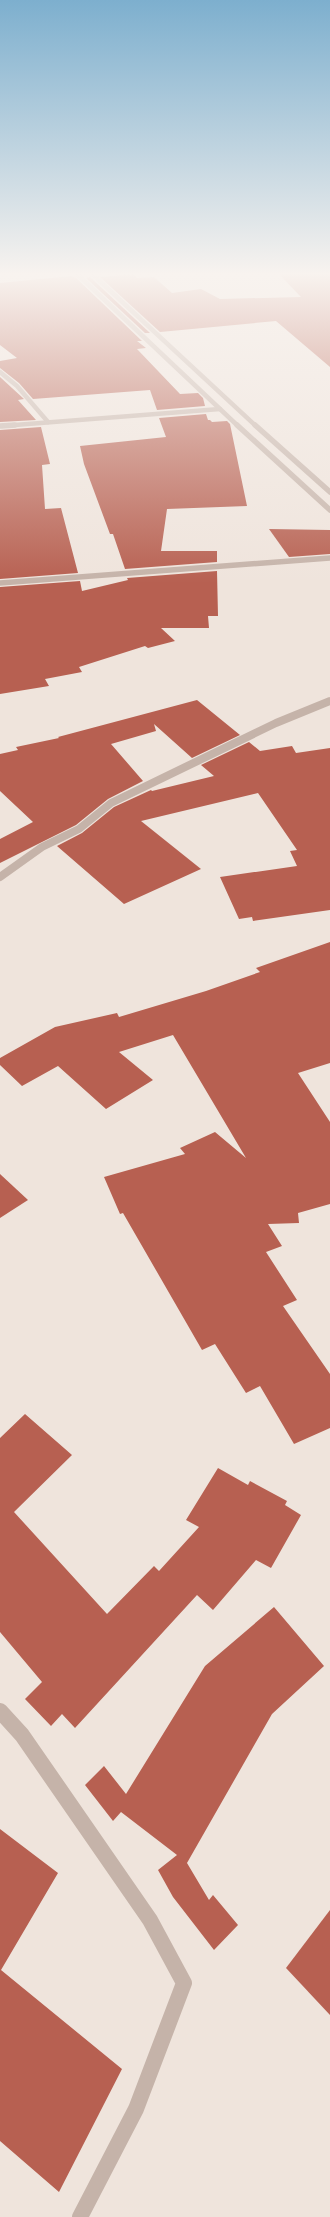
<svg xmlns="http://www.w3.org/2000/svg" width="330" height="2217" font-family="Figtree,sans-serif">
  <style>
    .building { fill: #b76051 }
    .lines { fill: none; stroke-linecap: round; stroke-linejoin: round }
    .minor-far3 { stroke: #c5b3a9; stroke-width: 4.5 }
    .minor-far2 { stroke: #c5b3a9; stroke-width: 5.5 }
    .minor-far1 { stroke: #c5b3a9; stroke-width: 8 }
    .minor { stroke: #c5b3a9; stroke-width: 16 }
    .tertiary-far1 { stroke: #c5b3a9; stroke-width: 4.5 }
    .tertiary { stroke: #c5b3a9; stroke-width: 5.5 }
  </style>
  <rect width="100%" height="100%" fill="#efe4dc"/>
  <g class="building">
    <polygon points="278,273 330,273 330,367 276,321 160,332 100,277 134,274 137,278 154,277 172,293 201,289 220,299 301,297"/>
    <polygon points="71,276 76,278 142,341 137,341 146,348 137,349 180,394 198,393 203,398 205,406 157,410 150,390 33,399 19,383 0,368 0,361 17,358 0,345 0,283"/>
    <polygon points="90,277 150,333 145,333 86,278"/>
    <polygon points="0,377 24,399 18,400 36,420 0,422"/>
    <polygon points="206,414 208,420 210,420 212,422 227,421 230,424 247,506 167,509 161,551 217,551 217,562 125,569 113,534 110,534 84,464 80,446 166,437 159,418"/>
    <polygon points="41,427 50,464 42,465 45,509 61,508 78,573 0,579 0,430"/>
    <polygon points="269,529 330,530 330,554 289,557"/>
    <polygon points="217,571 218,616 208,616 209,628 161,628 175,641 148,648 145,646 79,667 82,672 45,679 49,686 0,694 0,587 80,581 82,591 128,580 127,578"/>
    <polygon points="197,700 240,735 192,758 154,724 156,731 111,744 143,781 108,799 76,825 0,863 0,839 33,822 0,791 0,754 18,750 16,747 59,738 58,737"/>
    <polygon points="249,742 260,751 292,746 296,753 330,748 330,910 253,921 252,917 239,919 220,877 297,866 290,851 297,850 258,793 141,821 201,869 124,904 57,846 82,833 114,807 151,790 152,791 214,776 201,765"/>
    <polygon points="330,942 330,1063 298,1073 330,1122 330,1204 298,1213 299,1223 268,1224 282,1246 266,1252 297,1300 283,1306 330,1374 330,1428 294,1444 260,1386 246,1393 215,1344 202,1350 123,1213 120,1214 104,1177 185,1154 180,1148 215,1132 246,1158 173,1035 119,1052 153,1080 106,1109 58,1066 22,1086 0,1065 0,1058 55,1027 117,1013 119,1017 206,991 260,972 256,968"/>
    <polygon points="0,1174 28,1200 0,1218"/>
    <polygon points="25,1414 72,1455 14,1512 107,1614 154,1566 159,1571 199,1527 186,1520 218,1468 248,1485 250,1481 287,1501 285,1505 301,1515 271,1568 256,1560 213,1610 197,1595 75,1728 62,1714 51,1726 25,1699 42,1682 0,1632 0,1438"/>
    <polygon points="274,1607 324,1666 272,1714 187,1863 209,1900 213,1895 238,1925 214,1950 173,1897 158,1870 177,1855 121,1812 113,1821 85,1785 104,1766 126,1794 205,1666"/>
    <polygon points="0,1829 58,1873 1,1970 122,2069 59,2192 0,2141"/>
    <polygon points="330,1910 330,2015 286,1968"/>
  </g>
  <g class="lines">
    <g class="minor-far3">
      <polyline points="0,372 17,386 48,422"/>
      <polyline points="2,426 220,409"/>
    </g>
    <g class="minor-far2">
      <polyline points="0,426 15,425"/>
      <polyline points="0,583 330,558"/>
    </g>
    <polyline class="minor-far1" points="0,877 42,847 79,829 111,803 276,723 330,701"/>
    <polyline class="minor" points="0,1711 22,1735 150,1920 184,1983 136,2109 80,2217"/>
    <g class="tertiary-far1">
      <polyline points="76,273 238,426"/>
      <polyline points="91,273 256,426"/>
    </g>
    <g class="tertiary">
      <polyline points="237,425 330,510"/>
      <polyline points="255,425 330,492"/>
    </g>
  </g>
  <linearGradient id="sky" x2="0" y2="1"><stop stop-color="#7dafce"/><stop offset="0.47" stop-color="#f8f3ef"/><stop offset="1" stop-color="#f8f3ef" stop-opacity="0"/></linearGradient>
  <rect width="330" height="583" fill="url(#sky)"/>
</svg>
